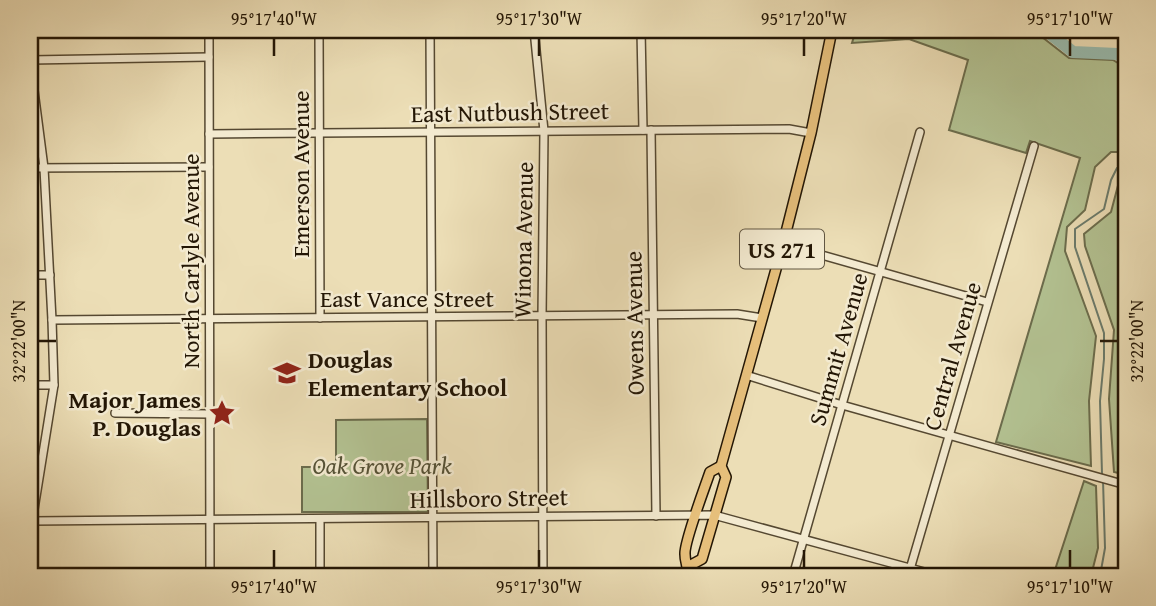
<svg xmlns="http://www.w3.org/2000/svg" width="1156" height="606" font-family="'Gentium Book Plus',serif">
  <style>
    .green { fill: #b3c292; stroke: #6b6c4c; stroke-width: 2 }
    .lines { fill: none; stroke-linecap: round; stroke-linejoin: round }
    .stream { stroke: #6a7a6b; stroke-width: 2 }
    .river { stroke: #99bcaf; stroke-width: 12 }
    .minor-casing { stroke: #554831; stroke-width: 10 }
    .major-casing { stroke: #231605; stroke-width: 12 }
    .minor { stroke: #f3ead0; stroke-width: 7 }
    .major { stroke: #e6bf7b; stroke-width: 9 }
    .ticks { fill: none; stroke: #231605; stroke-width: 2.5 }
    .labels { text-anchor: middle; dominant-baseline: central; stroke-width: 5; stroke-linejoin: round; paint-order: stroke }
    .shield { fill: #f3ead0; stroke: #615642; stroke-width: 2 }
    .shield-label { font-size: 23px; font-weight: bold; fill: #231605 }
    .street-label { font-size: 24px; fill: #231605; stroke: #f3ead0 }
    .poi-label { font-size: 24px; font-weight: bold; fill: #231605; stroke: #f3ead0; text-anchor: start }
    .park-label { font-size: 24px; font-style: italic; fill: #555236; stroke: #f3ead0 }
    .neatline { fill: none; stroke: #231605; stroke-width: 2.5 }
    .ticks-label { font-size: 18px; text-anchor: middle; fill: #231605 }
  </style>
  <rect width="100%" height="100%" fill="#ecdeb6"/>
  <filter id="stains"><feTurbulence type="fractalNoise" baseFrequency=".00286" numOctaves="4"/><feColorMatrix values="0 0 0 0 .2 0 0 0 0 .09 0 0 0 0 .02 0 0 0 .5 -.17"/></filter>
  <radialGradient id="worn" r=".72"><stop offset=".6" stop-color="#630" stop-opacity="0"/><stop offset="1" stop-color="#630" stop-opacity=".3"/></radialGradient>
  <g class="green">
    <polygon points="856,30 1033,30 1069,58 1113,60 1126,68 1126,152 1111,152 1095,167 1085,210 1067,227 1065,251 1096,336 1089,401 1091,466 996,442 1080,158 1030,141 1026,153 949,130 968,60 909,39 852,43"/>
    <polygon points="1126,177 1126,475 1114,472 1109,399 1114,330 1085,246 1084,234 1111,212 1120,178"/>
    <polygon points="427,419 428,512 302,512 302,467 336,467 336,420"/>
    <polygon points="1084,481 1096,486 1098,548 1091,576 1053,576"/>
  </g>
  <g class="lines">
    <g class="stream">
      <polyline points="1102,474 1100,401 1104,359 1104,333 1075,247 1075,229 1104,209 1111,180 1117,168 1126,166"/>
      <polyline points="1100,576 1105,548 1103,480"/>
    </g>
    <polyline class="river" points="1045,30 1073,52 1117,54 1126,59"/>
    <defs>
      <g id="minor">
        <polyline points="209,30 210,576"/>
        <polyline points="319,30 320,318"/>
        <polyline points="430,30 433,576"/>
        <polyline points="534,30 544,131 542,317 543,576"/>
        <polyline points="641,30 643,130"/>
        <polyline points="651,130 656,516"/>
        <polyline points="209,134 789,129 811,133"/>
        <polyline points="30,168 209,167"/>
        <polyline points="783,244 987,302"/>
        <polyline points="30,275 50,275"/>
        <polyline points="52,320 737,314 762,318"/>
        <polyline points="746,375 842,405 1126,485"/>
        <polyline points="30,385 54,385"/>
        <polyline points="115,413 210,414"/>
        <polyline points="320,519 320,576"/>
        <polyline points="32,521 714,515 939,576"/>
        <polyline points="30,534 54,385 52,320 44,168 30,60 209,57"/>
        <polyline points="793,576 920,132"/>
        <polyline points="908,576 1034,146"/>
      </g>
      <g id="major">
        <polyline points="689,566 702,559 726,477 721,466 783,244 811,133 832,30"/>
        <path d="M686 576C689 565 685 564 685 554 684 542 705 487 710 472L721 466"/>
      </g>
    </defs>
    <use href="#minor" class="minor-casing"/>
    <use href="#major" class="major-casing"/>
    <use href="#minor" class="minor"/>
    <use href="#major" class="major"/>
  </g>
  <path class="ticks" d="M274 38V56M539 38V56M804 38V56M1070 38V56M38 341H56M1100 341H1118M274 550V568M539 550V568M804 550V568M1070 550V568"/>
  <defs>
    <symbol id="school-bare" viewBox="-9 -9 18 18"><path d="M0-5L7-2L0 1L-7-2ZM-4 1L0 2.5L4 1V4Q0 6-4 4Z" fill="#8f2418" stroke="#f3ead0" stroke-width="2.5" paint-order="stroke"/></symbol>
    <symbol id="sight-bare" viewBox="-9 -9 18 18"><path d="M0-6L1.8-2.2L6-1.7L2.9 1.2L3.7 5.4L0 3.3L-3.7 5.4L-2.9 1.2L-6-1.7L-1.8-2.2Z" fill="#8f2418" stroke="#f3ead0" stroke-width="2.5" paint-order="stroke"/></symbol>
  </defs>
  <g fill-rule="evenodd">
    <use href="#school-bare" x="268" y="354" width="38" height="38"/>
    <use href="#sight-bare" x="203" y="394" width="38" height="38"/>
  </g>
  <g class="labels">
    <rect class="shield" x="740" y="229.5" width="84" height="39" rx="5"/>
    <g class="shield-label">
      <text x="782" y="249">US 271</text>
    </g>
    <g class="street-label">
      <text transform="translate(510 112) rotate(-1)">East Nutbush Street</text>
      <text transform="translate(300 174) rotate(-90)">Emerson Avenue</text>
      <text transform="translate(523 240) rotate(-89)">Winona Avenue</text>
      <text transform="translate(190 261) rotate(-90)">North Carlyle Avenue</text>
      <text x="407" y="298">East Vance Street</text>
      <text transform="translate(634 323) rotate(-91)">Owens Avenue</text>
      <text transform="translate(838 349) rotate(-74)">Summit Avenue</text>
      <text transform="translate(952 356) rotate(-74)">Central Avenue</text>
      <text transform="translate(489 498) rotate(-1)">Hillsboro Street</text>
    </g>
    <g class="poi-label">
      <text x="308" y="359">Douglas<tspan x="308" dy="28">Elementary School</tspan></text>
      <text x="201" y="399" text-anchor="end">Major James<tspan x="201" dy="28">P. Douglas</tspan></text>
    </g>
    <g class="park-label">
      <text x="382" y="465">Oak Grove Park</text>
    </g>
  </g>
  <rect width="1156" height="606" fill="none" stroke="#ecdeb6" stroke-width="77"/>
  <rect x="38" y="38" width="1080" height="530" class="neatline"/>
  <g class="ticks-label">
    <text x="274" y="25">95°17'40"W</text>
    <text x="539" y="25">95°17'30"W</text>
    <text x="804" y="25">95°17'20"W</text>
    <text x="1070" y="25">95°17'10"W</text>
    <text transform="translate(19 341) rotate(-90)" y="6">32°22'00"N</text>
    <text transform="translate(1137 341) rotate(-90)" y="6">32°22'00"N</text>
    <text x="274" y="593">95°17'40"W</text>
    <text x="539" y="593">95°17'30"W</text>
    <text x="804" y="593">95°17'20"W</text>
    <text x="1070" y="593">95°17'10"W</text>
  </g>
  <rect width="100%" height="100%" filter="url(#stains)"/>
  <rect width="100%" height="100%" fill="url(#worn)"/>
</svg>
